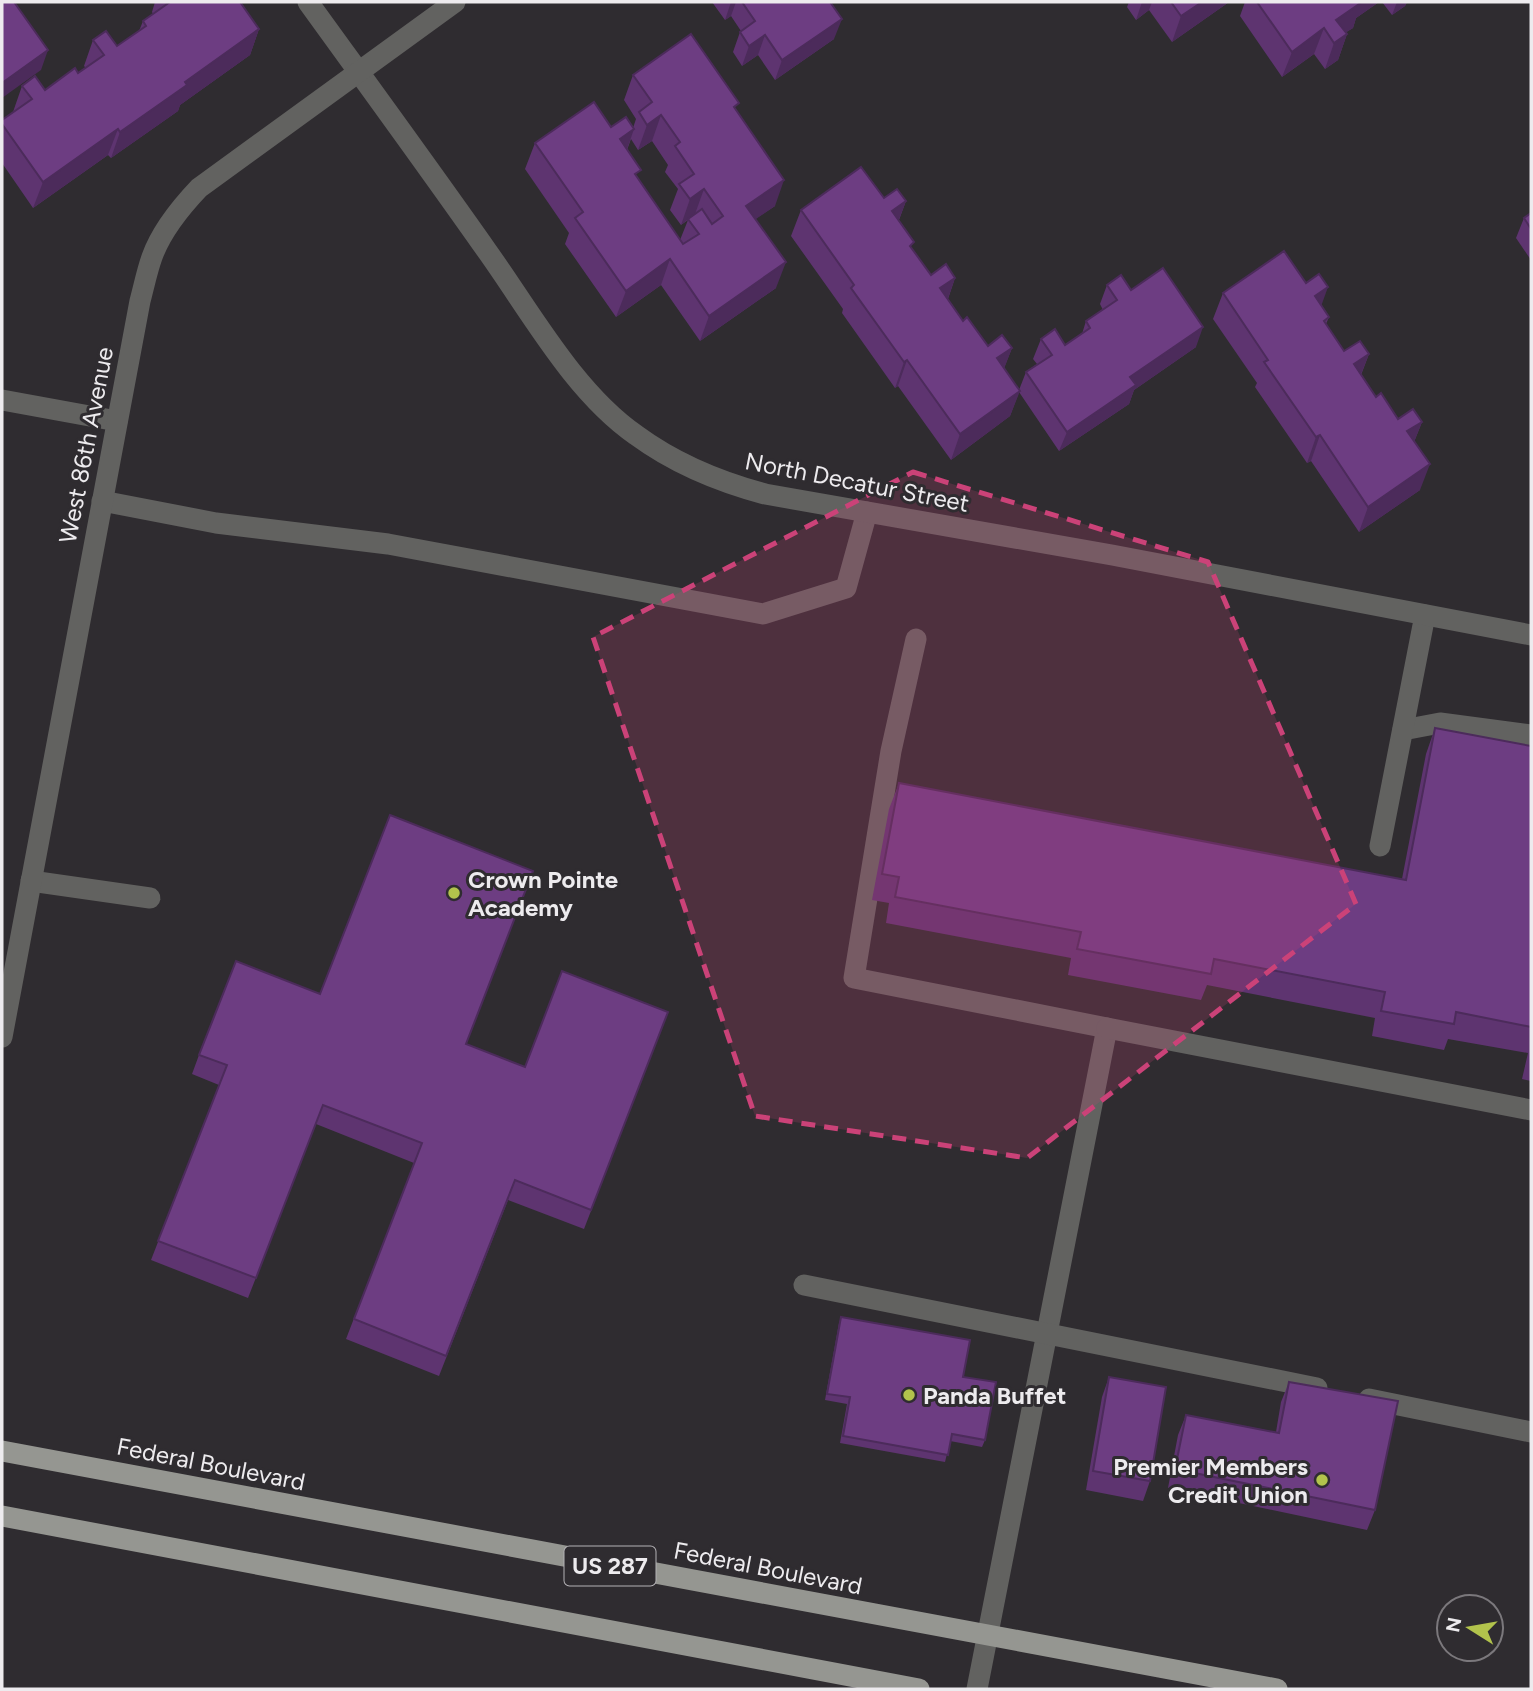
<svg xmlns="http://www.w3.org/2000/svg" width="1533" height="1691" font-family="Figtree,sans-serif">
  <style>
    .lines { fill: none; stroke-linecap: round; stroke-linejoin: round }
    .lane { stroke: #626260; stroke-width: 21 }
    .street { stroke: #626260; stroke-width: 21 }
    .primary { stroke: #959691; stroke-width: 21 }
    .wall { fill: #5e3470; fill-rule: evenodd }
    .shaded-wall { fill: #4c2b5b }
    .building { fill: #6d3d82; stroke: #4c2b5b; stroke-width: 2 }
    .marked { fill: #cb4278; fill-opacity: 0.2; stroke: #cb4278; stroke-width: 5; stroke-dasharray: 14 9; stroke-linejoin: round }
    .poi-dot { fill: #b2c34c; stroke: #2f2c30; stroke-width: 2.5 }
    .labels { text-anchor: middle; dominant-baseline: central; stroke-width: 6; stroke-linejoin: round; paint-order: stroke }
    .shield { fill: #2f2c30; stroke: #b4b2b5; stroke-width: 2 }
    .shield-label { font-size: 23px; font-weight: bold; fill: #edebee }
    .street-label { font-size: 24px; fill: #edebee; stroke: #2f2c30 }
    .poi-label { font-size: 24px; font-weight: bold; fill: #edebee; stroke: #2f2c30; text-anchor: start }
  </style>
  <rect width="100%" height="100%" fill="#2f2c30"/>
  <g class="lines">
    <g class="lane">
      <polyline points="102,501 216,523 388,544 763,614 846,588 867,512"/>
      <polyline points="916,639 891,751 854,978 1107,1028 977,1689"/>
      <polyline points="1403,730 1440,723 1531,735"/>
      <polyline points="1380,846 1425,615"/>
      <polyline points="31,881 150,898"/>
      <polyline points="1107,1028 1531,1110"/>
      <polyline points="804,1285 1317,1388"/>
      <polyline points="1369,1399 1531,1432"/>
    </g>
    <g class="street">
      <path d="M308 2C368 85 428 167 487 251 530 311 574 392 636 435 674 463 720 482 765 494L1112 555 1531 635"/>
      <polyline points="2,400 117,421"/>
      <path d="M2 1037 140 301C144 286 147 271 152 257 161 232 180 208 199 188L455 2"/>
    </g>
    <g class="primary">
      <polyline points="2,1451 1277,1689"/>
      <polyline points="2,1516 919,1689"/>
    </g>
  </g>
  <g class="wall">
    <polygon points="155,2 240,2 259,29 250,55 180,105 178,111 111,158 108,155 33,208 2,163 2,120 13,112 22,86 45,90 78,73 86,68 84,66 93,40 117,46 139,31 143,21 153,14 152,12"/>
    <polygon points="712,2 830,2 834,39 775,80 758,55 742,66 733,52 740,32 741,31 731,16 725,20"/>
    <polygon points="1129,2 1229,2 1172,42 1149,10 1136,20 1127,7"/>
    <polygon points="1245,2 1379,2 1356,18 1353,28 1346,32 1347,34 1338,60 1325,69 1314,54 1282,77 1240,16"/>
    <polygon points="1382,2 1407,2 1405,6 1392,15"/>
    <path d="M633 75 736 111 775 206 755 219 776 288 700 341 661 285 616 317 565 244 569 233 525 169 535 143 611 127 633 128 636 119 624 100ZM631 139 638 150 652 141 668 165 665 172 678 189 670 210 681 225 688 220 680 240 637 178 627 150Z"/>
    <polygon points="884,198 906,201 899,220 912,249 931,275 955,278 948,299 963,321 988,346 1012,348 1004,368 1019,390 1026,372 1037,364 1033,359 1041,339 1065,345 1082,334 1086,321 1103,310 1100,304 1107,285 1131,290 1196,347 1134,390 1129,404 1059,451 1019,392 1010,416 951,460 898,386 895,388 842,313 843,309 791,236 801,210"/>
    <polygon points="1531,213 1531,260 1516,238 1524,218"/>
    <polygon points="1223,293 1321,306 1329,317 1326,324 1344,351 1369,354 1361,375 1376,397 1398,419 1422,422 1414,442 1420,490 1359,532 1311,461 1307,463 1255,387 1257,383 1213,319"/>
    <polygon points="1435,728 1531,746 1531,1081 1522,1079 1528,1053 1448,1039 1444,1050 1372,1036 1375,1018 1207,985 1201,1000 1068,975 1071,958 886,923 889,903 872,900 889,809 899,783 1402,879 1426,754"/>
    <polygon points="320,994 466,1044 525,1067 668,1012 584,1229 508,1200 439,1376 346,1339 414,1163 316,1124 248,1298 151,1260 219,1085 192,1074 199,1055"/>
    <polygon points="841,1317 963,1377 985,1440 982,1447 950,1441 945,1462 840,1443 847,1404 825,1400 839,1323"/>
    <polygon points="1109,1377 1150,1481 1143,1501 1086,1490 1102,1397"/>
    <polygon points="1289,1382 1375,1510 1367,1530 1168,1488 1178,1435 1186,1415 1276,1432 1281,1402"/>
  </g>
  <g class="shaded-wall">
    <polygon points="731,2 736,2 731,16 725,20"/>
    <polygon points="1142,2 1152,2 1149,10 1136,20"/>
    <polygon points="1202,2 1229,2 1172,42 1181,16"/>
    <polygon points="1357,2 1379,2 1356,18 1353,28 1333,41 1336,20"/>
    <polygon points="1397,2 1407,2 1405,6 1392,15"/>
    <polygon points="842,19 834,39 775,80 782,60"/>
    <polygon points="1324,28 1314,54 1282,77 1292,52"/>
    <polygon points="259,29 250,55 180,105 178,111 111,158 120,132 185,82"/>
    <polygon points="1347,34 1338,60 1325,69 1334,43"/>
    <polygon points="765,35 758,55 742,66 749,46"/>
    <polygon points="48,50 41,70 2,98 2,83"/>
    <polygon points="661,115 652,141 638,150 647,125"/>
    <polygon points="118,129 108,155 33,208 43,182"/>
    <polygon points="634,129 625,155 620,139"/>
    <polygon points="784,180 775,206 737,232 746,206"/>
    <polygon points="704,189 695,214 681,225 690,199"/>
    <polygon points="906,201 896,227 892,211"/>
    <polygon points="670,259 661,285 616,317 626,291"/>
    <polygon points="786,262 776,288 700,341 709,316"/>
    <polygon points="955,278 946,304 940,288"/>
    <polygon points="1328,287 1319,312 1315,296"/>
    <polygon points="1203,327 1196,347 1134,390 1129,404 1059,451 1067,432 1130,377"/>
    <polygon points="1012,348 1002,374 997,358"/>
    <polygon points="1369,354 1359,379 1354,364"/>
    <polygon points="907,360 898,386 895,388 904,362"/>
    <polygon points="1020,391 1010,416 951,460 960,434"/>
    <polygon points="1422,422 1412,447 1407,431"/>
    <polygon points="1320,435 1311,461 1307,463 1316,437"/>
    <polygon points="1430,464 1420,490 1359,532 1368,507"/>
  </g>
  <g class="building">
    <polygon points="2,2 14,2 48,50 2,83"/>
    <polygon points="170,2 240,2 259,29 185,82 187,85 120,132 118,129 43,182 2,124 2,120 32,99 22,86 35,76 45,90 75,68 78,73 104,55 93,40 106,31 117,46 146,26 143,21"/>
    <polygon points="742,2 830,2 842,19 782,60 765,35 749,46 740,32 755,21"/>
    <polygon points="1171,2 1202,2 1181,16"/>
    <polygon points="1257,2 1362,2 1336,20 1347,34 1334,43 1324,28 1292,52"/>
    <polygon points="691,34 739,103 734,107 784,180 746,206 786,262 709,316 670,259 626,291 575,218 583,212 535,143 594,102 611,127 626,117 634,129 620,139 641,170 635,174 683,244 699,234 688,219 702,209 712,224 723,216 704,189 690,199 679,184 694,174 675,146 680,142 661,115 647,125 639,112 652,102 633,75"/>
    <polygon points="861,167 884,198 897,189 906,201 892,211 914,242 910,246 931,275 946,264 955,278 940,288 963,321 967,317 988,346 1002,335 1012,348 997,358 1020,391 960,434 907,360 904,362 851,288 854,285 801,210"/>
    <polygon points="1531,213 1531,229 1524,218"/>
    <polygon points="1284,251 1306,283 1319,274 1328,287 1315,296 1329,317 1324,321 1344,351 1360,341 1369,354 1354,364 1376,397 1381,393 1398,419 1413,409 1422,422 1407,431 1430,464 1368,507 1320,435 1316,437 1264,362 1268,360 1223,293"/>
    <polygon points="1163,268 1203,327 1130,377 1136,385 1067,432 1026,372 1052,355 1041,339 1055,329 1065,345 1090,328 1086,321 1117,300 1107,285 1121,275 1131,290"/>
    <polygon points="1435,728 1531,746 1531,1027 1456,1012 1454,1024 1381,1011 1385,992 1214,959 1211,974 1077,949 1081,932 895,897 899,877 882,874 899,783 1406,880"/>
    <polygon points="390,815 533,871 466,1044 525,1067 562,971 668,1012 591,1210 515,1180 446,1356 354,1319 422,1143 323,1105 256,1278 158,1241 227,1065 199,1055 236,961 320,994"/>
    <polygon points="841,1317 970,1340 963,1377 996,1382 985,1440 952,1434 948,1455 843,1436 850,1397 827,1394"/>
    <polygon points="1109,1377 1166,1387 1150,1481 1093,1471"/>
    <polygon points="1289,1382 1398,1401 1375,1510 1175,1469 1186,1415 1279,1433"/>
  </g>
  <path class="marked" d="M913 472 1208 562 1356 904 1027 1158 755 1116 593 637Z"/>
  <g class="poi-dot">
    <circle cx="454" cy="893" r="7"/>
    <circle cx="909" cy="1395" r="7"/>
    <circle cx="1322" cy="1480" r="7"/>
  </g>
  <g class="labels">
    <rect class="shield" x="564.5" y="1546.5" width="91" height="39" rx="5"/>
    <g class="shield-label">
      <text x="610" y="1566">US 287</text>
    </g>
    <g class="street-label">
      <text transform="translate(86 445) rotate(-79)">West 86th Avenue</text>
      <text transform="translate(857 482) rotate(11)">North Decatur Street</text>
      <text transform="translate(211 1464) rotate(11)">Federal Boulevard</text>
      <text transform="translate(768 1568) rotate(11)">Federal Boulevard</text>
    </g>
    <g class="poi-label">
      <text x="468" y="879">Crown Pointe<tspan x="468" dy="28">Academy</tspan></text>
      <text x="923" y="1395">Panda Buffet</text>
      <text x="1308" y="1466" text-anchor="end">Premier Members<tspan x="1308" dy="28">Credit Union</tspan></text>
    </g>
  </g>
  <rect width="1533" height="1691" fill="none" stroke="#edebee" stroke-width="7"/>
  <g transform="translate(1470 1628) rotate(281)"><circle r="33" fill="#2f2c30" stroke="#7b787c" stroke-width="2"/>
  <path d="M0-5L12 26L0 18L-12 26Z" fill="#b2c34c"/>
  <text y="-10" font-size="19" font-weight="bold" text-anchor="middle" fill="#edebee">N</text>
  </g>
</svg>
